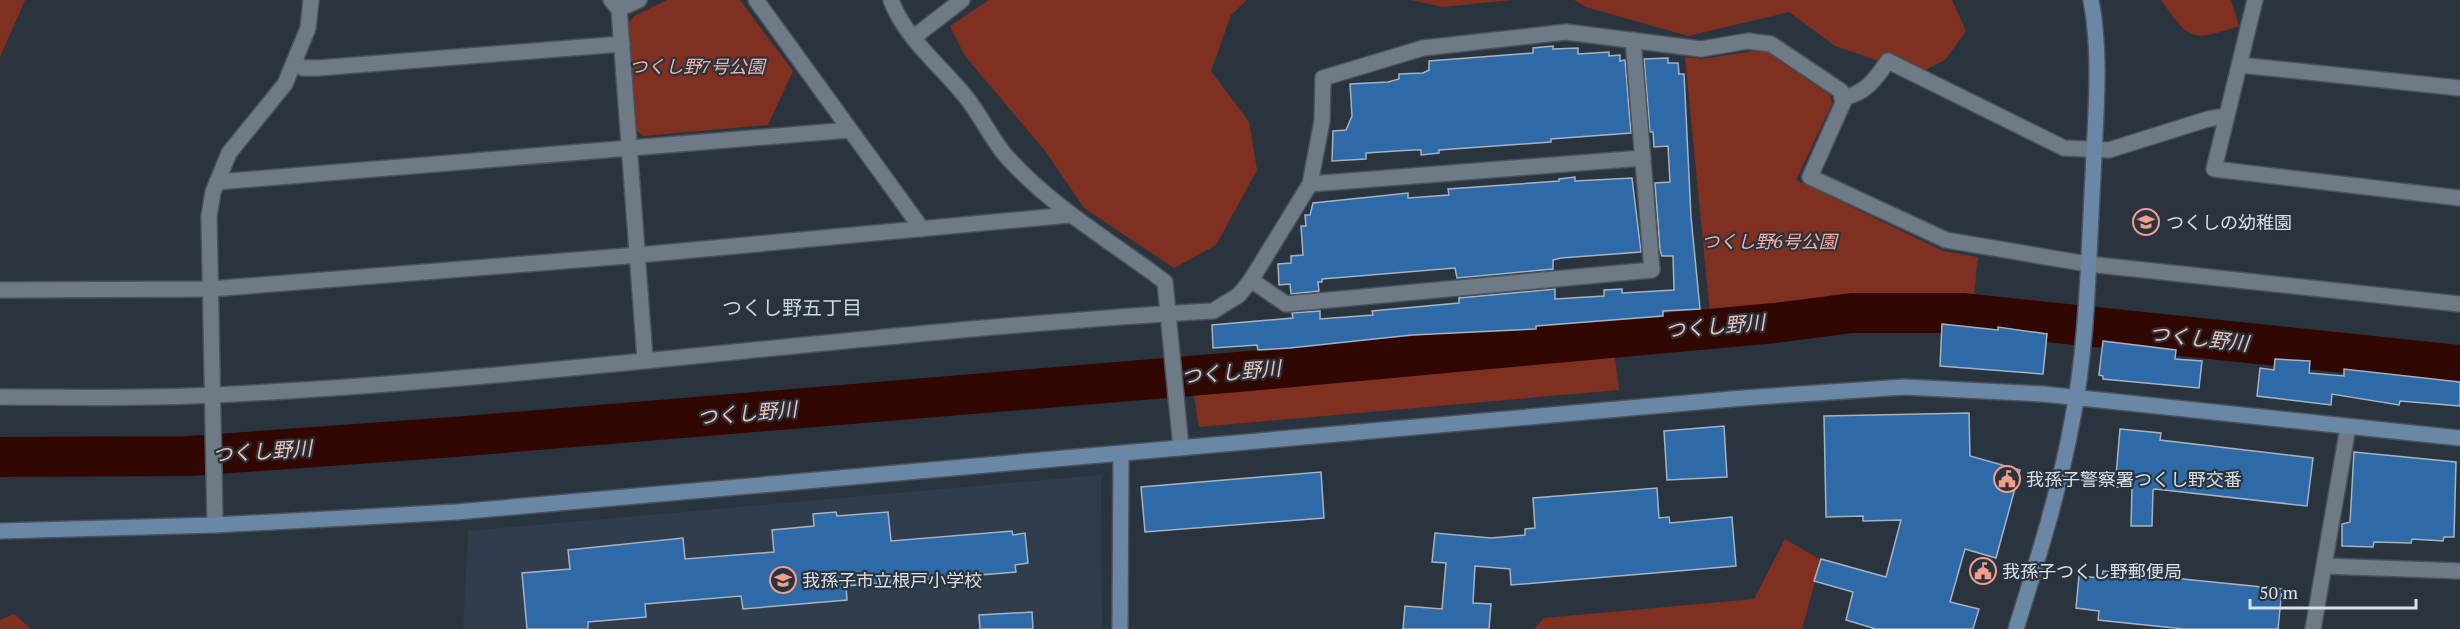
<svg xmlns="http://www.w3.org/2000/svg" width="2460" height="629" font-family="'PT Serif','Noto Sans JP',serif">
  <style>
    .built { fill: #2f3d4d }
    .green { fill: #803021 }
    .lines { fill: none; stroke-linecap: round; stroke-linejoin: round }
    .river { stroke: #310702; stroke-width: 40 }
    .building { fill: #2e6aa7; stroke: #a7b2c0; stroke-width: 1.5 }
    .street-casing { stroke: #4a525b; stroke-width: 18 }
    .secondary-casing { stroke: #4a525b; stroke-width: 18 }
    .street { stroke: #6f7a87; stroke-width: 15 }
    .secondary { stroke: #6b87a6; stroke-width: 15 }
    .labels { text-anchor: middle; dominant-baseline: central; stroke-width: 4.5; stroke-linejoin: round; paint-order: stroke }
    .park-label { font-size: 18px; font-style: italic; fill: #f8b0a0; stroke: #2a343f }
    .poi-label { font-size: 18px; fill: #d9e0e7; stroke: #2a343f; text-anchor: start }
    .neighbourhood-label { font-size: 20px; fill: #ccd8e6; stroke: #2a343f }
    .water-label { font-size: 20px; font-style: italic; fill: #f1c1b6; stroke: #2a343f }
  </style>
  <rect width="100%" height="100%" fill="#2a343f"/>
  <polygon class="built" points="1101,475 1102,629 463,629 468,531"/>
  <g class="green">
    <polygon points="0,0 25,0 0,57"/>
    <polygon points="667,0 740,0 793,71 768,125 643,136 636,130 626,27 634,16"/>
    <polygon points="989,0 1247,0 1231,15 1211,71 1249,122 1257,170 1216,245 1174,268 1084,208 1046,152 965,56 950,26"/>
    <polygon points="1411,0 1511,0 1443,7"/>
    <polygon points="1574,0 1952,0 1966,31 1945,60 1917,74 1835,46 1789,12 1688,36 1586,7"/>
    <path d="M2161 0H2231L2239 26C2191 41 2191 42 2161 0Z"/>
    <polygon points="1755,51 1767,52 1830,95 1832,104 1796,180 1943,251 1978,257 1973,304 1817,304 1710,314 1685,57 1701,59"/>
    <polygon points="1614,350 1619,390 1199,427 1192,385"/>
    <polygon points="1785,539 1821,560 1802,629 1534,629 1544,618 1754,599"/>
    <polygon points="14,614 31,629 0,629 0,620"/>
  </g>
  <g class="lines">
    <polyline class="river" points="0,457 189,456 454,437 1238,372 1775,323 1852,313 1962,313 2460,365"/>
  </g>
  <g class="building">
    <polygon points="1553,46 1553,49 1578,48 1578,54 1609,52 1609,56 1620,55 1620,61 1625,60 1631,133 1551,139 1551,142 1439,150 1439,153 1421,155 1421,150 1412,150 1366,153 1366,159 1332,161 1333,131 1346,130 1352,116 1350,84 1388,82 1399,79 1399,74 1423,73 1429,70 1429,61 1533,53 1533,48"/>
    <polygon points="1668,58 1668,63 1678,63 1679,74 1684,74 1691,217 1700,309 1663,311 1663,316 1536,326 1536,329 1412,335 1290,348 1258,350 1257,345 1213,348 1212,325 1293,318 1292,313 1320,311 1320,319 1373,315 1372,311 1459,303 1459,298 1555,289 1555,299 1604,296 1604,290 1622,289 1622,293 1674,290 1673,256 1662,256 1660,250 1655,183 1670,182 1668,146 1654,147 1653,132 1650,132 1644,59"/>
    <polygon points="1575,177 1575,181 1632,178 1641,252 1561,258 1553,260 1553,269 1457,278 1455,268 1322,279 1322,282 1318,282 1319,291 1291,294 1290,284 1279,285 1278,264 1291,263 1291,256 1303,255 1301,226 1306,226 1305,215 1310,215 1313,203 1408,193 1408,198 1449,195 1448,189 1559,181 1559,179"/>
    <polygon points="1942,324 1998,330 1998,327 2047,334 2043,374 1940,366"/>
    <polygon points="2103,341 2176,350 2175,359 2202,361 2199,388 2103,379 2103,376 2099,375"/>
    <polygon points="2275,359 2310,361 2309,373 2344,376 2344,369 2460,382 2460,406 2400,401 2399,405 2332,394 2331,405 2257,396 2260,368 2274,370"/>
    <polygon points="1969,413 1970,456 2020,470 1996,558 1965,549 1950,602 1979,609 1973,629 1876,629 1846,620 1853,592 1814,581 1821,559 1886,577 1901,520 1863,521 1863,516 1826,517 1824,416"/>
    <polygon points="1724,426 1727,477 1667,480 1664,431"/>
    <polygon points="2120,429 2161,433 2160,440 2313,458 2307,506 2155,489 2153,490 2152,526 2131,526 2132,488 2115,487"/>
    <polygon points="2354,452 2456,462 2454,537 2444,537 2443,541 2412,539 2411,543 2374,542 2373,547 2342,546 2342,524 2350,522"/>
    <polygon points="1321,472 1324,518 1145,532 1141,487"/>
    <polygon points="1657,488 1659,518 1669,517 1670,523 1732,517 1736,566 1511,585 1510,569 1475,566 1473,603 1491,604 1489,629 1403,629 1405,606 1442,609 1446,563 1432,562 1435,533 1491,538 1525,535 1525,529 1535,528 1533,498"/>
    <polygon points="836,512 837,516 888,512 891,541 1012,531 1013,535 1025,533 1028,563 1015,565 1016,572 846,586 847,600 743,609 741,596 645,604 646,617 588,622 588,629 527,629 522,573 570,569 568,550 683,538 685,559 774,552 772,530 814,526 813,514"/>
    <polygon points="2103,571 2282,589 2278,629 2184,629 2098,620 2099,611 2076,608 2079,576 2102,578"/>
    <polygon points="1032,612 1033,629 980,629 979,615"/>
  </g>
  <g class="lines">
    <defs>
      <g id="street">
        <polyline points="611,0 619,9 645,359"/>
        <polyline points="756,0 922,229"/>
        <path d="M891 0C903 34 936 62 960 90 979 110 989 137 1007 157 1053 208 1112 242 1165 282L1181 448"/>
        <polyline points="2255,0 2214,169 2460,198"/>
        <polyline points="619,9 639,0"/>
        <polyline points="914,37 962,0"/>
        <polyline points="294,62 303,68 318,68 622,44"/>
        <polyline points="2240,65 2460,88"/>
        <path d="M1842 98C1865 94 1875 80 1888 61L2064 148 2109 150 2208 119 2226 116"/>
        <polyline points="217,182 850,130"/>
        <polyline points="1310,184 1643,158"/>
        <polyline points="1251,280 1286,304 1652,270 1633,40"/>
        <polyline points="0,290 210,289 639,255 1070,215"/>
        <path d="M0 397C71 397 143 399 214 395 548 379 879 330 1213 311L1239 295 1251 280 1310 184 1322 121 1323 78 1423 48 1566 32 1701 49 1748 41 1771 44 1841 91 1843 103 1810 177 1946 240 2088 264 2460 304"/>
        <polyline points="215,525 209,216 213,192 229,153 285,84 308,28 311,0"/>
        <polyline points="2324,566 2460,571"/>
        <polyline points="2313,629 2348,427"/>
      </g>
      <g id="secondary">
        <polyline points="0,531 215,525 456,512 1743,398 1904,387 2043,394 2460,438"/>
        <polyline points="1120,629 1121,454"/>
        <path d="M2016 629C2037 561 2059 493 2072 422 2088 342 2088 259 2093 177 2095 120 2102 57 2091 0"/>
      </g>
    </defs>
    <use href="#street" class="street-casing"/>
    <use href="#secondary" class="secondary-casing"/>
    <use href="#street" class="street"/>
    <use href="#secondary" class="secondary"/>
  </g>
  <defs>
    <symbol id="school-ring" viewBox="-11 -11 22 22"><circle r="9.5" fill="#2a343f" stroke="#f49d8b" stroke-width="1.5"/><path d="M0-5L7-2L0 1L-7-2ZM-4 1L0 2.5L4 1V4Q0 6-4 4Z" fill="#f49d8b"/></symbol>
    <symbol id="civic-ring" viewBox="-11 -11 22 22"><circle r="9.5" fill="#2a343f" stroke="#f49d8b" stroke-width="1.5"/><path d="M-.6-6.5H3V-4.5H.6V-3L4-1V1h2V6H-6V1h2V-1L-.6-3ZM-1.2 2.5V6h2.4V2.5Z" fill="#f49d8b"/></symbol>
  </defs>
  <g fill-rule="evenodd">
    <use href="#school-ring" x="2131" y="207" width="30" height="30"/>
    <use href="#civic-ring" x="1992" y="464" width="30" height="30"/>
    <use href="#civic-ring" x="1968" y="556" width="30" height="30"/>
    <use href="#school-ring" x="768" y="565" width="30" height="30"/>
  </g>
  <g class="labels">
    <g class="park-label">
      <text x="697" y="66">つくし野7号公園</text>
      <text x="1769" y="241">つくし野6号公園</text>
    </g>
    <g class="poi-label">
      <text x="2166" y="222">つくしの幼稚園</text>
      <text x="2026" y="479">我孫子警察署つくし野交番</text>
      <text x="2002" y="571">我孫子つくし野郵便局</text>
      <text x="802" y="580">我孫子市立根戸小学校</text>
    </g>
    <g class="neighbourhood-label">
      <text x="792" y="307">つくし野五丁目</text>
    </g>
    <g class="water-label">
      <text transform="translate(1715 326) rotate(-5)">つくし野川</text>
      <text transform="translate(2199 338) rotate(6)">つくし野川</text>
      <text transform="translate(1231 372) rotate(-5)">つくし野川</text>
      <text transform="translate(747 413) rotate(-5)">つくし野川</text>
      <text transform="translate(262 451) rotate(-4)">つくし野川</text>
    </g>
  </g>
  <path d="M2250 599v9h166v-9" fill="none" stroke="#d9e0e7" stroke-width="3"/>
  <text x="2259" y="599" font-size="18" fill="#d9e0e7" stroke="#2a343f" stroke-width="4.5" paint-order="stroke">50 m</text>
</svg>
